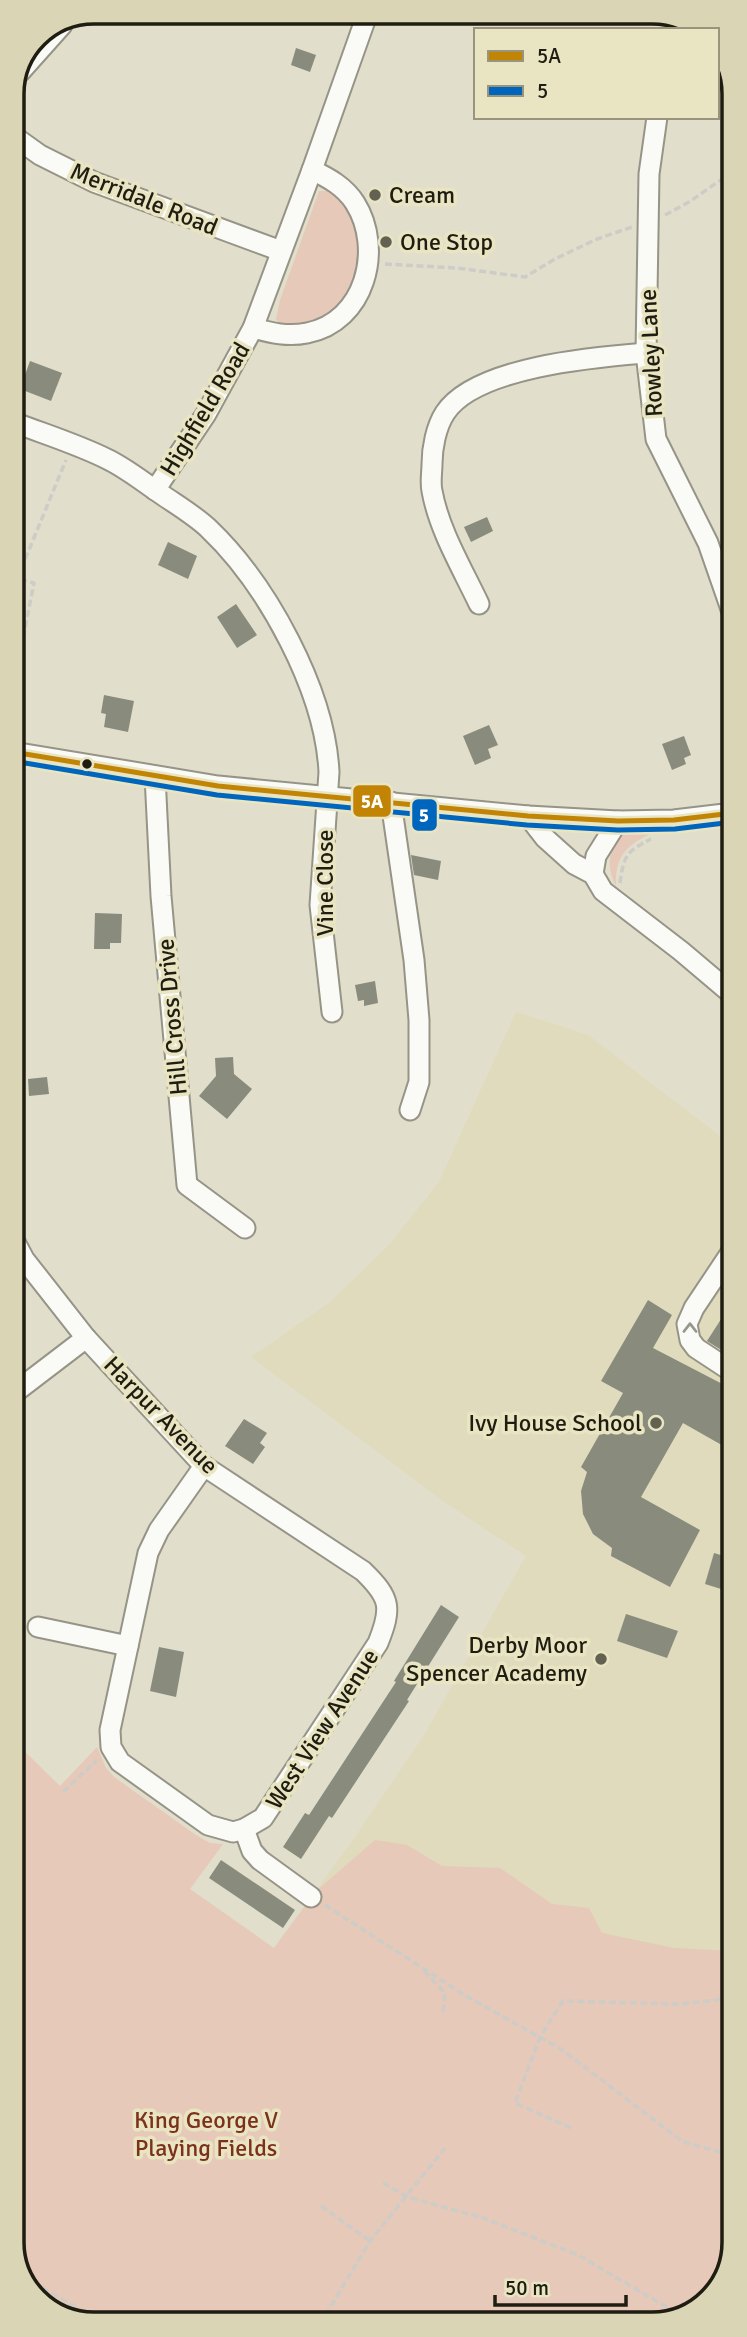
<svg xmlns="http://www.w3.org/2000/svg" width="747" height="2337" font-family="Signika,sans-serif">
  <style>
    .built { fill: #dfdbbc }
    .green { fill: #e6c9b9 }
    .building { fill: #898b7d }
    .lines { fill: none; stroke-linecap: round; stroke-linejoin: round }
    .minor-casing { stroke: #969486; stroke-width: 23 }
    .path { stroke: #cdccc7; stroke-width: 3.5; stroke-dasharray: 7 3.5; stroke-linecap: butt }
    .minor { stroke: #fafaf7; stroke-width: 19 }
    .bus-1-casing { stroke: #e9e5c3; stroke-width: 10 }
    .bus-2-casing { stroke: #e9e5c3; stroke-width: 10 }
    .bus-1 { stroke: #c18404; stroke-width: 5 }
    .bus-2 { stroke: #0065bd; stroke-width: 5 }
    .oneway { stroke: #979790 }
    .poi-dot { fill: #636152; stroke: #e9e5c3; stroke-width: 2.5 }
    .bus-dot { fill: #1f1d11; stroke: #e9e5c3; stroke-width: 2.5 }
    .labels { text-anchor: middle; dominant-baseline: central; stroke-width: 7; stroke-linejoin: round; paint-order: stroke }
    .poi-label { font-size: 24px; fill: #1f1d11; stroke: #e9e5c3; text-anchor: start }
    .street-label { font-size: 24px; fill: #1f1d11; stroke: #e9e5c3 }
    .park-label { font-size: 24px; fill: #7b311c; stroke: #e9e5c3 }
    .rim { fill: none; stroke: #1f1d11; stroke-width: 3.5 }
    .line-badge { stroke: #e9e5c3; stroke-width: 2.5 }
    .badge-label { font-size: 19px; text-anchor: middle; font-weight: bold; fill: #fff }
  </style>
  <rect width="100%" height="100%" fill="#e1decb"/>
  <polygon class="built" points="516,1012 588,1035 733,1146 735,2243 718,2293 274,1948 353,1840 424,1735 526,1556 443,1501 251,1357 329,1303 389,1245 439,1182"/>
  <g class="green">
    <path d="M319 191H331C372 224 367 289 323 318 310 326 294 325 280 325L276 319 280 300Z"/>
    <path d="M641 827 663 828C635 841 614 849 616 886 602 859 612 834 641 827Z"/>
    <polygon points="14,1741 60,1786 97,1747 106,1768 114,1777 196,1835 210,1843 223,1844 190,1889 274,1948 315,1892 375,1840 407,1845 442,1866 500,1868 552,1904 589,1908 602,1933 674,1948 734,1951 735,2243 718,2293 674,2322 89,2325 41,2305 15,2264"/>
  </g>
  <g class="building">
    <polygon points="296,48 316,55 310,72 291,65"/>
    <polygon points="30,361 62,373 51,401 20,389"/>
    <polygon points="487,517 493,531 471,542 464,527"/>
    <polygon points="168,542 197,556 188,579 158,565"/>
    <polygon points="236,604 257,635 237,648 217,617"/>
    <polygon points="104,695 134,701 128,732 104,727 106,714 101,713"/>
    <polygon points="489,725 498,745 488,749 491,758 475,765 463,736"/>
    <polygon points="684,736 691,755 684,758 686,764 672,770 662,744"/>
    <polygon points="411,855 441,861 438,880 414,875"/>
    <polygon points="95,913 122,914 121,943 110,943 110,949 94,949"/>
    <polygon points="375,981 378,1003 364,1006 364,1000 358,1001 355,985"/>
    <polygon points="233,1057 234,1074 252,1089 227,1119 199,1096 216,1076 215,1058"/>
    <polygon points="47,1077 49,1094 29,1096 28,1079"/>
    <polygon points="734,1299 734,1358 707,1341"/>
    <polygon points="648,1300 672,1315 653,1348 734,1390 734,1452 683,1423 641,1497 700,1530 670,1587 611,1556 612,1548 593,1534 583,1514 581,1491 587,1472 581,1467 623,1393 601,1381"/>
    <polygon points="244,1419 267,1433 260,1443 265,1447 253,1464 225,1446"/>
    <polygon points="714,1553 734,1559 734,1593 705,1584"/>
    <polygon points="441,1605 459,1617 407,1700 409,1701 332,1818 329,1816 301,1859 283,1847 305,1813 309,1815 396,1682 394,1681"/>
    <polygon points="626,1614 678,1631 667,1658 617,1641"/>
    <polygon points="159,1647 184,1652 176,1697 150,1691"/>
    <polygon points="221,1860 295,1910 283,1928 209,1878"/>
  </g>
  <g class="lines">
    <defs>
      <g id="minor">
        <polyline points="20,72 62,25"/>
        <polyline points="657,117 649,174 646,353 656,439 708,543 733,615"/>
        <polyline points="12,135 40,155 94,182 281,251"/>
        <path d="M253 328C271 333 288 337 307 333 365 322 384 249 355 203 345 187 329 178 312 170"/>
        <path d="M13 422C44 434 77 444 107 459 126 468 143 482 161 494 177 505 194 515 208 528 267 584 325 690 329 772L320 905 332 1012"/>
        <polyline points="155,490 206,414 253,328 312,170 368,12"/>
        <path d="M479 604C462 568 439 530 432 491 430 482 432 473 432 464 432 448 436 427 445 413 475 367 595 357 646 353"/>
        <polyline points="13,752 218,786 528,816 618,821 674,820 733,813"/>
        <polyline points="155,776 161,896 187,1185 245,1228"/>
        <polyline points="391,802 414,960 419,1020 419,1082 410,1110"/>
        <polyline points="528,816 545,838 574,864 593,874 603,891 681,951 733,995"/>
        <polyline points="593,874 596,856 618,821"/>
        <path d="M14 1240 24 1259 86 1338 204 1466 363 1571C391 1598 392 1608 378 1643L263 1818 244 1829"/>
        <polyline points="734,1248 694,1308 687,1324 690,1340 696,1348 734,1373"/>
        <polyline points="14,1393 86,1338"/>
        <polyline points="204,1466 159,1530 148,1553 110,1730 111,1747 120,1762 208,1825 233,1832 244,1829 252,1851 260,1860 311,1897"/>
        <polyline points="38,1627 128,1646"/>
      </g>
    </defs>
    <use href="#minor" class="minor-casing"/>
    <g class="path">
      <polyline points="682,30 684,23"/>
      <polyline points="665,215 689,202 732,172"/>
      <polyline points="385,264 457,268 525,277 555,259 597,239 632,227"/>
      <polyline points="13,689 34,583 17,579 66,460"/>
      <path d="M620 883C624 855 626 852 651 839"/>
      <polyline points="63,1792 97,1760"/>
      <polyline points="325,1905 466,1996 561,2049 683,2142 735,2156"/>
      <polyline points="424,1971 445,1993 443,2012"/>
      <polyline points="571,2128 515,2103 540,2037 563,2001 681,2004 734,1998"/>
      <polyline points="383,2183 408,2197 483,2218 578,2255 682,2316"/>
      <polyline points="321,2206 370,2241"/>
      <polyline points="24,2278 107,2324"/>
      <polyline points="320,2324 370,2241 445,2148"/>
    </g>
    <use href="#minor" class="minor"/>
    <defs>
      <polyline id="bus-1" points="13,752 218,786 528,816 618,821 674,820 733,813"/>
      <polyline id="bus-2" points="13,761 217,795 527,825 618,830 675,829 733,822"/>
    </defs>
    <use href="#bus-1" class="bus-1-casing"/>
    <use href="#bus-2" class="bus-2-casing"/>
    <use href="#bus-1" class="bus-1"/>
    <use href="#bus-2" class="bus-2"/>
  </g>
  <defs><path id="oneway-chevron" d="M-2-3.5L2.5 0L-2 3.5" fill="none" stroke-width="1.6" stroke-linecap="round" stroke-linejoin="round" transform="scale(1.75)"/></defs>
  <use class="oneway" href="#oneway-chevron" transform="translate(690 1328) rotate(-90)"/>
  <g class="poi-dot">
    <circle cx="375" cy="195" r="7"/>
    <circle cx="386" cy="242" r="7"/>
    <circle cx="656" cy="1423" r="7"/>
    <circle cx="601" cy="1659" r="7"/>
  </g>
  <circle class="bus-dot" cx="87" cy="764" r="6"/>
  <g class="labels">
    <g class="poi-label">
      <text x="389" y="195">Cream</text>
      <text x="400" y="242">One Stop</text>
      <text x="642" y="1423" text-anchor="end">Ivy House School</text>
      <text x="587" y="1645" text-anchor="end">Derby Moor<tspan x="587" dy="28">Spencer Academy</tspan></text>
    </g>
    <g class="street-label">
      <text transform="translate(144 199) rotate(22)">Merridale Road</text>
      <text transform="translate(651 353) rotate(-93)">Rowley Lane</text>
      <text transform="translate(205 409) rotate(-59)">Highfield Road</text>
      <text transform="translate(325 883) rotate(-90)">Vine Close</text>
      <text transform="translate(172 1017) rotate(-95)">Hill Cross Drive</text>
      <text transform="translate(161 1415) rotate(46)">Harpur Avenue</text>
      <text transform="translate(322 1729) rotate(-57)">West View Avenue</text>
    </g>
    <g class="park-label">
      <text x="206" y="2120">King George V<tspan x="206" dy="28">Playing Fields</tspan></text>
    </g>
  </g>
  <path d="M0 0H747V2337H0ZM94 24H652A70 70 0 0 1 722 94V2242A70 70 0 0 1 652 2312H94A70 70 0 0 1 24 2242V94A70 70 0 0 1 94 24Z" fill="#d9d5b5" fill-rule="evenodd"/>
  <path class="rim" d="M94 24H652A70 70 0 0 1 722 94V2242A70 70 0 0 1 652 2312H94A70 70 0 0 1 24 2242V94A70 70 0 0 1 94 24Z"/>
  <g class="line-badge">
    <rect x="352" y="784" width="40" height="34" rx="7" fill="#c18404"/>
    <rect x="411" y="798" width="27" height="34" rx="7" fill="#0065bd"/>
  </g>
  <g class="badge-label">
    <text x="372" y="808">5A</text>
    <text x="424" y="822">5</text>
  </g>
  <rect x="474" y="28" width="245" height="91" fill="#e9e5c3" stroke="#98957c" stroke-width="2"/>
  <rect x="488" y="51" width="35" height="10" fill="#c18404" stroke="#98957c" stroke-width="2"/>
  <text x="537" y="63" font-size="21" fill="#1f1d11">5A</text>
  <rect x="488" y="86" width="35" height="10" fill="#0065bd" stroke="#98957c" stroke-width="2"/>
  <text x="537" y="98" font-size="21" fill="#1f1d11">5</text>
  <path d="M495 2295v10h131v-10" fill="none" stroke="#1f1d11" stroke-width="3.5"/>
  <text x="505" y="2295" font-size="21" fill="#1f1d11" stroke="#e9e5c3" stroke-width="5" paint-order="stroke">50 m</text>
</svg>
